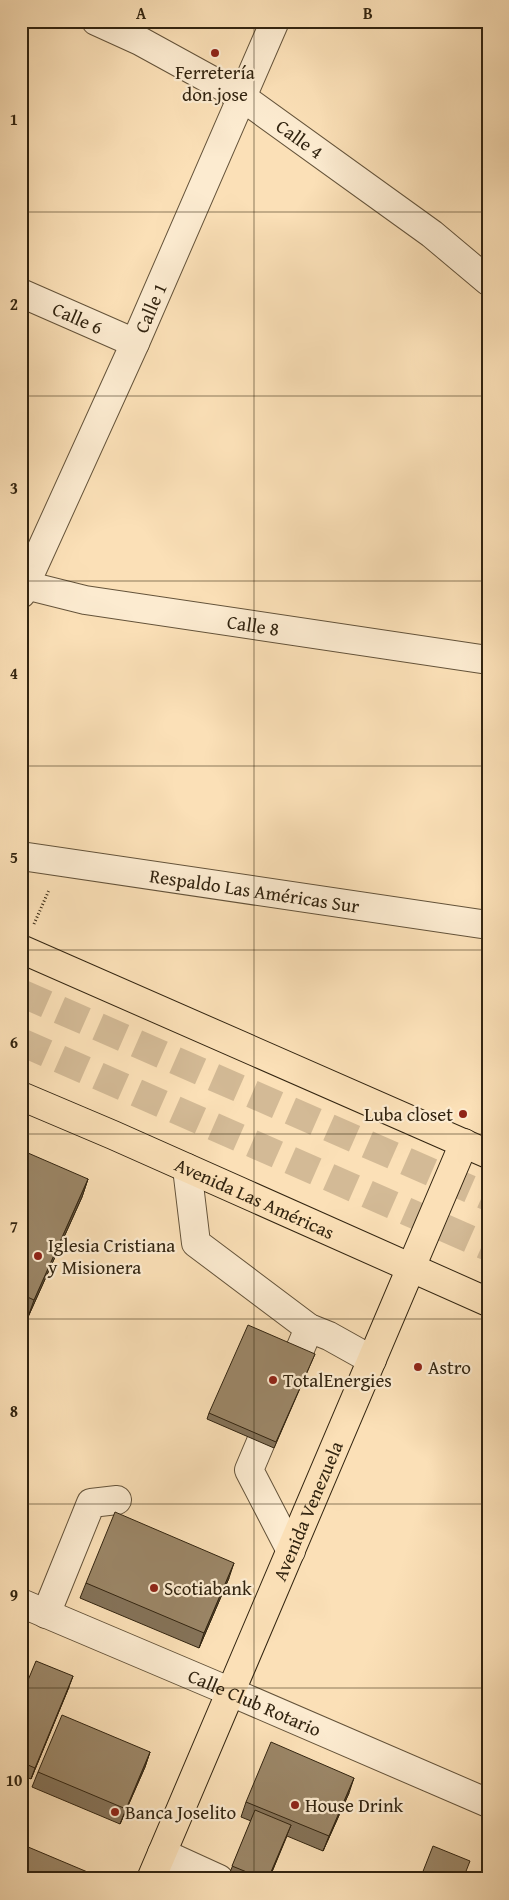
<svg xmlns="http://www.w3.org/2000/svg" width="509" height="1900" font-family="'Gentium Book Plus',serif">
  <style>
    .lines { fill: none; stroke-linecap: round; stroke-linejoin: round }
    .highway-tunnel { stroke: #d3ba96; stroke-width: 28; stroke-dasharray: 28 14; stroke-linecap: butt }
    .minor-casing { stroke: #64533a; stroke-width: 30 }
    .major-casing { stroke: #322410; stroke-width: 30 }
    .path { stroke: #322410; stroke-width: 3; stroke-dasharray: 1 2.5; stroke-linecap: butt }
    .minor { stroke: #fcebd0; stroke-width: 28 }
    .major { stroke: #fbe0b7; stroke-width: 28 }
    .wall { fill: #857359; stroke: #322410 }
    .shaded-wall { fill: #6c5e48; stroke: #322410 }
    .building { fill: #9b8667; stroke: #322410 }
    .grid { fill: none; stroke: #322410; stroke-width: 1; stroke-opacity: 0.55 }
    .poi-dot { fill: #8f2418; stroke: #fcebd0; stroke-width: 2 }
    .labels { text-anchor: middle; dominant-baseline: central; stroke-width: 4.5; stroke-linejoin: round; paint-order: stroke }
    .poi-label { font-size: 19px; fill: #322410; stroke: #fcebd0; text-anchor: start }
    .street-label { font-size: 19px; fill: #322410; stroke: #fcebd0 }
    .neatline { fill: none; stroke: #322410; stroke-width: 2 }
    .grid-label { font-size: 16px; text-anchor: middle; font-weight: bold; fill: #322410 }
  </style>
  <rect width="100%" height="100%" fill="#fbe0b7"/>
  <filter id="stains"><feTurbulence type="fractalNoise" baseFrequency=".004" numOctaves="4"/><feColorMatrix values="0 0 0 0 .2 0 0 0 0 .09 0 0 0 0 .02 0 0 0 .5 -.17"/></filter>
  <radialGradient id="worn" r=".72"><stop offset=".6" stop-color="#630" stop-opacity="0"/><stop offset="1" stop-color="#630" stop-opacity=".3"/></radialGradient>
  <g class="lines">
    <g class="highway-tunnel">
      <polyline points="21,993 488,1197"/>
      <polyline points="21,1042 488,1247"/>
    </g>
    <defs>
      <g id="minor">
        <path id="s1" d="M96 21 140 41 242 97 432 234 488 281"/>
        <path id="s2" d="M21 293 135 343"/>
        <path id="s3" d="M21 584 85 600 488 660"/>
        <path id="s4" d="M21 594 135 343 275 21"/>
        <path id="s5" d="M21 856 488 925"/>
        <polyline points="187,1168 196,1243 309,1328 329,1336 372,1360"/>
        <polyline points="291,1551 249,1470 309,1328"/>
        <path id="s6" d="M21 1603 231 1692 488 1803"/>
        <polyline points="46,1614 91,1503 117,1500"/>
        <polyline points="162,1853 219,1879"/>
      </g>
      <g id="major">
        <polyline points="21,949 488,1154"/>
        <path id="s7" d="M21 1096 113 1135 488 1302"/>
        <path id="s8" d="M151 1879 464 1143"/>
      </g>
    </defs>
    <use href="#minor" class="minor-casing"/>
    <use href="#major" class="major-casing"/>
    <polyline class="path" points="34,924 49,890"/>
    <use href="#minor" class="minor"/>
    <use href="#major" class="major"/>
  </g>
  <g class="wall">
    <polygon points="21,1167 88,1179 82,1197 28,1317 21,1314"/>
    <polygon points="315,1354 274,1448 207,1419 209,1413"/>
    <polygon points="229,1578 199,1648 80,1598 86,1583"/>
    <polygon points="69,1687 31,1779 21,1775 21,1697"/>
    <polygon points="150,1752 145,1767 120,1824 32,1787 38,1772"/>
    <polygon points="349,1793 323,1851 287,1836 269,1879 232,1879 228,1877 251,1821 241,1817 246,1802"/>
  </g>
  <g class="shaded-wall">
    <polygon points="88,1179 82,1197 28,1317 34,1300"/>
    <polygon points="234,1563 229,1578 199,1648 204,1633"/>
    <polygon points="73,1676 69,1687 31,1779 35,1768"/>
    <polygon points="150,1752 145,1767 120,1824 126,1809"/>
    <polygon points="354,1778 349,1793 323,1851 329,1836"/>
    <polygon points="291,1825 269,1879 268,1879"/>
  </g>
  <g class="building">
    <polygon points="28,1153 88,1179 34,1300 21,1294 21,1167"/>
    <polygon points="248,1325 315,1354 276,1442 209,1413"/>
    <polygon points="115,1512 234,1563 204,1633 86,1583"/>
    <polygon points="36,1661 73,1676 35,1768 21,1762 21,1697"/>
    <polygon points="62,1715 150,1752 126,1809 38,1772"/>
    <polygon points="271,1742 354,1778 329,1836 246,1802"/>
    <polygon points="255,1810 291,1825 268,1879 264,1879 232,1866"/>
    <polygon points="21,1844 97,1876 96,1879 21,1879"/>
    <polygon points="433,1846 470,1861 463,1879 420,1879"/>
  </g>
  <path class="grid" d="M254 21V1879M21 212H488M21 396H488M21 581H488M21 766H488M21 950H488M21 1134H488M21 1319H488M21 1504H488M21 1688H488"/>
  <g class="poi-dot">
    <circle cx="215" cy="53" r="5"/>
    <circle cx="463" cy="1114" r="5"/>
    <circle cx="38" cy="1256" r="5"/>
    <circle cx="418" cy="1367" r="5"/>
    <circle cx="273" cy="1380" r="5"/>
    <circle cx="154" cy="1588" r="5"/>
    <circle cx="295" cy="1805" r="5"/>
    <circle cx="115" cy="1812" r="5"/>
  </g>
  <g class="labels">
    <g class="poi-label">
      <text x="215" y="72" text-anchor="middle">Ferretería<tspan x="215" dy="22">don jose</tspan></text>
      <text x="453" y="1114" text-anchor="end">Luba closet</text>
      <text x="48" y="1245">Iglesia Cristiana<tspan x="48" dy="22">y Misionera</tspan></text>
      <text x="428" y="1367">Astro</text>
      <text x="283" y="1380">TotalEnergies</text>
      <text x="164" y="1588">Scotiabank</text>
      <text x="305" y="1805">House Drink</text>
      <text x="125" y="1812">Banca Joselito</text>
    </g>
    <g class="street-label">
      <text stroke="none"><textPath href="#s1" startOffset="236">Calle 4</textPath></text>
      <text stroke="none"><textPath href="#s4" startOffset="314">Calle 1</textPath></text>
      <text stroke="none"><textPath href="#s2" startOffset="62">Calle 6</textPath></text>
      <text stroke="none"><textPath href="#s3" startOffset="236">Calle 8</textPath></text>
      <text stroke="none"><textPath href="#s5" startOffset="236">Respaldo Las Américas Sur</textPath></text>
      <text stroke="none"><textPath href="#s7" startOffset="255">Avenida Las Américas</textPath></text>
      <text stroke="none"><textPath href="#s8" startOffset="400">Avenida Venezuela</textPath></text>
      <text stroke="none"><textPath href="#s6" startOffset="254">Calle Club Rotario</textPath></text>
    </g>
  </g>
  <rect width="509" height="1900" fill="none" stroke="#fbe0b7" stroke-width="55"/>
  <rect x="28" y="28" width="454" height="1844" class="neatline"/>
  <g class="grid-label">
    <text x="141" y="19">A</text>
    <text x="368" y="19">B</text>
    <text x="14" y="125">1</text>
    <text x="14" y="310">2</text>
    <text x="14" y="494">3</text>
    <text x="14" y="679">4</text>
    <text x="14" y="863">5</text>
    <text x="14" y="1048">6</text>
    <text x="14" y="1232">7</text>
    <text x="14" y="1417">8</text>
    <text x="14" y="1601">9</text>
    <text x="14" y="1786">10</text>
  </g>
  <rect width="100%" height="100%" filter="url(#stains)"/>
  <rect width="100%" height="100%" fill="url(#worn)"/>
</svg>
